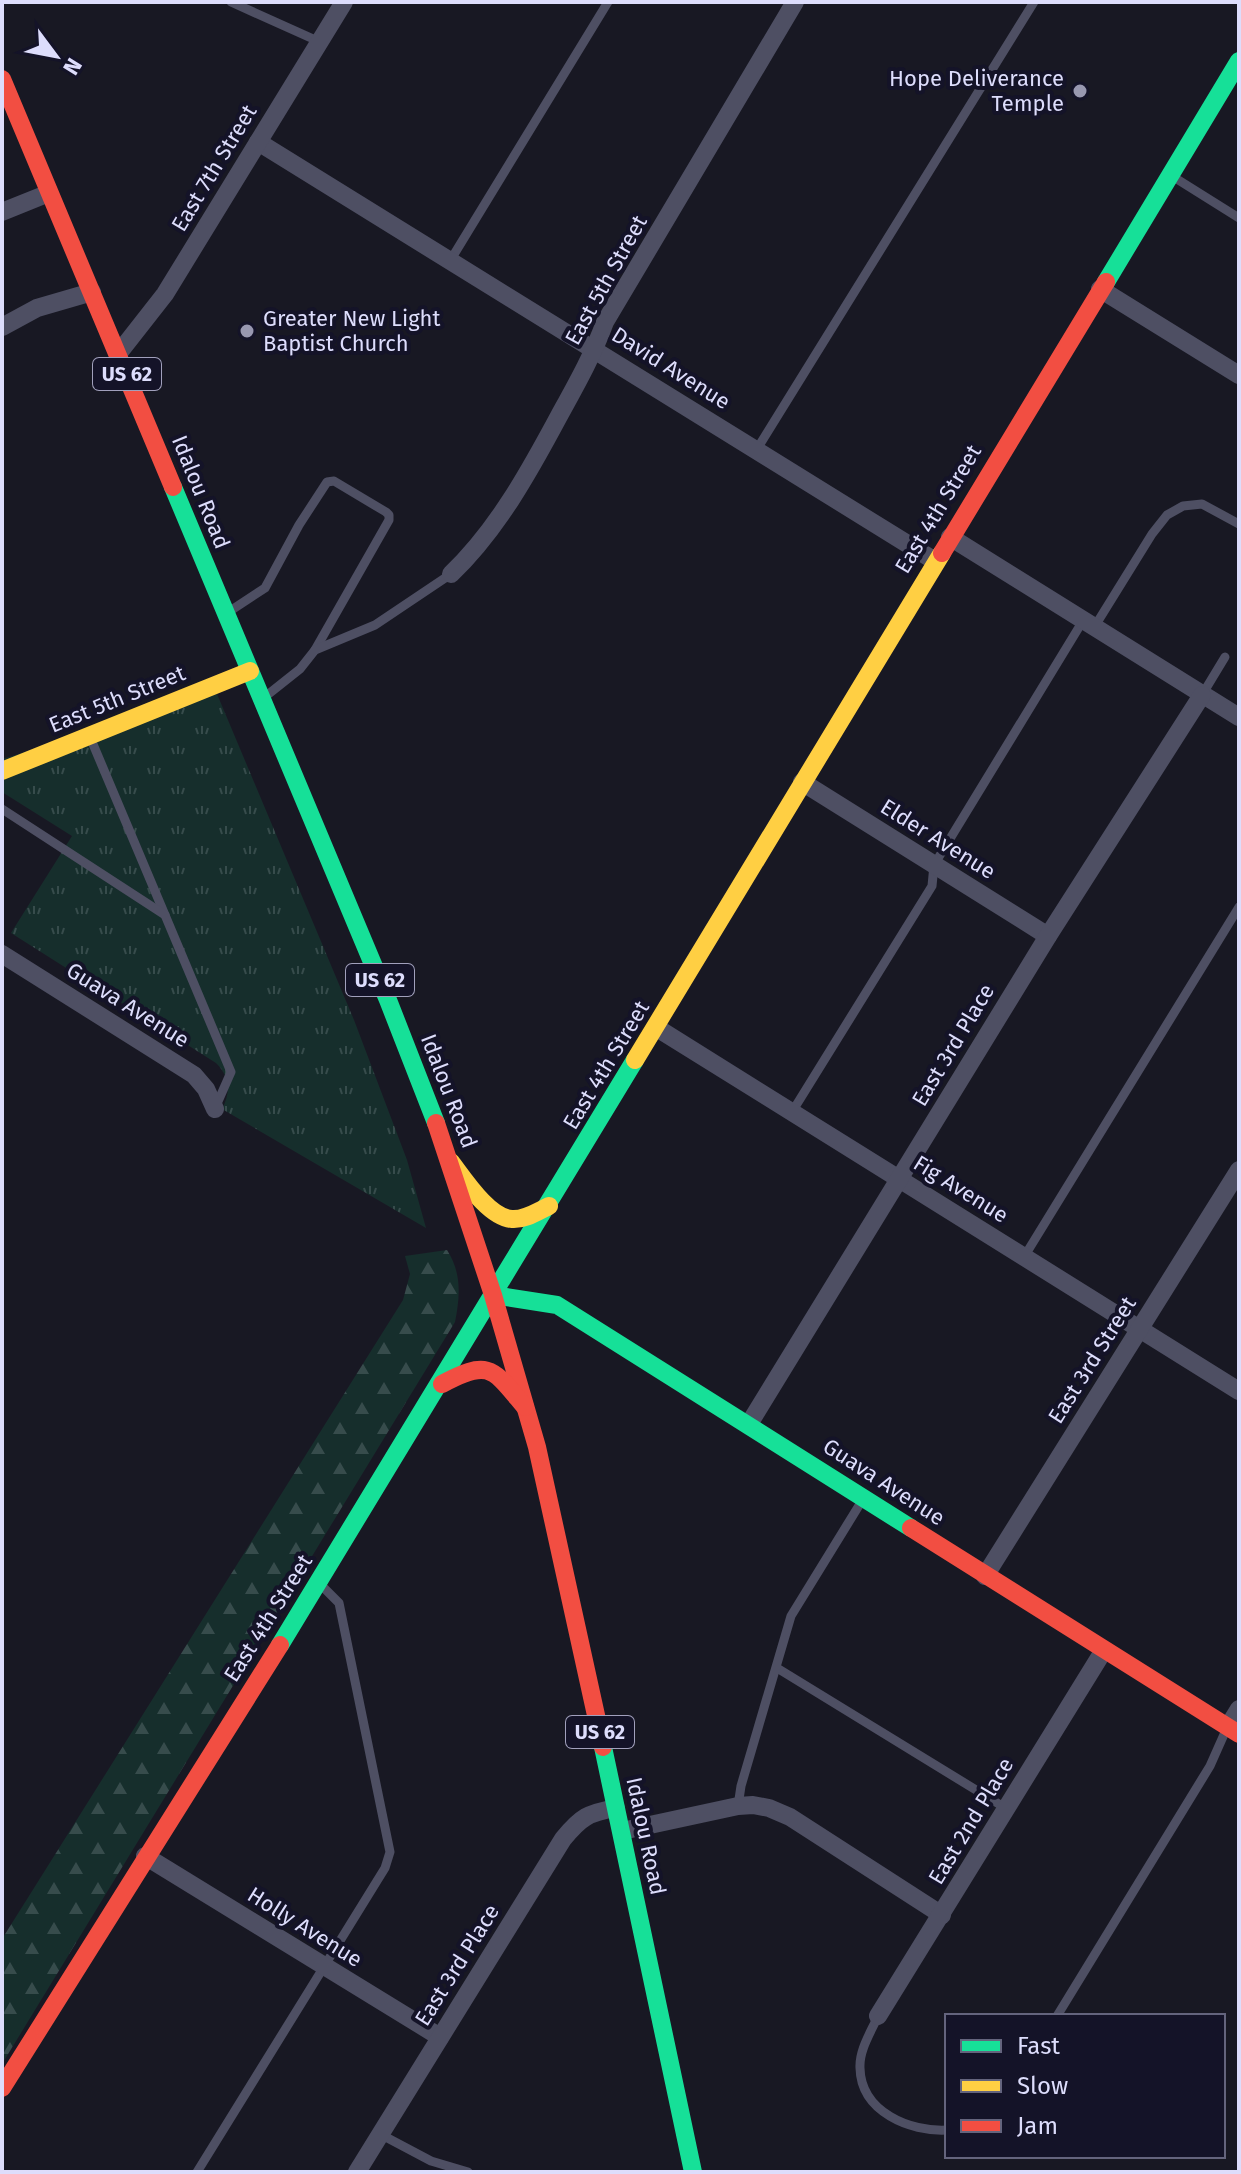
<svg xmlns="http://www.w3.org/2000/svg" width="1241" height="2174" font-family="'Fira Sans',sans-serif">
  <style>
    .grass { fill: url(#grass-tufts) }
    .forest { fill: url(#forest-firs) }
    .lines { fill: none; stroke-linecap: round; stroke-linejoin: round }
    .lane { stroke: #4e4f63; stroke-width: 9 }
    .street { stroke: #4e4f63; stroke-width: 18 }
    .fast { stroke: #16e098; stroke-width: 18 }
    .slow { stroke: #ffcf43; stroke-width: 18 }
    .jam { stroke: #f24e42; stroke-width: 18 }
    .poi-dot { fill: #9898b0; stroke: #141328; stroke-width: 3 }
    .labels { text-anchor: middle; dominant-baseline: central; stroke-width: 8; stroke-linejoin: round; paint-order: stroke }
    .shield { fill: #141328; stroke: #a1a0bc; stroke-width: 2 }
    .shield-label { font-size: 20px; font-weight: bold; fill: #ddddfc }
    .poi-label { font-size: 22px; fill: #ddddfc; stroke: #141328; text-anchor: end }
    .street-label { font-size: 22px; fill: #ddddfc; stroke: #141328 }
  </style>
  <defs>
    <pattern id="grass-tufts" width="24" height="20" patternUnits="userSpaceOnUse" patternTransform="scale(2)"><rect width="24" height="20" fill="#162e2c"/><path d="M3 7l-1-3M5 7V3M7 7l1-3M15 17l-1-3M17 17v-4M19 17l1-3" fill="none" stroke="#374c4c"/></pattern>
    <pattern id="forest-firs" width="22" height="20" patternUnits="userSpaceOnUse" patternTransform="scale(2)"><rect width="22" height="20" fill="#162e2c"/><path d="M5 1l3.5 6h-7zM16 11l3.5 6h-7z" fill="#374c4c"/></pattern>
  </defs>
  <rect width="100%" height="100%" fill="#181823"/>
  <path class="grass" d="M217 694 354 1020 407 1160 426 1228 222 1109C231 1092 230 1077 216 1063L11 933 72 836 2 792V759Z"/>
  <path class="forest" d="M447 1250C462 1273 460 1297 455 1322L2 2064V1939L403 1300 410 1274 405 1256Z"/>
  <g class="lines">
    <g class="lane">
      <polyline points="231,2 320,42"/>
      <polyline points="1172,176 1239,218"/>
      <polyline points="450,261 608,2"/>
      <polyline points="757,449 1034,2"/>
      <polyline points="230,611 265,588 299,525 327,482 334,481 386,512 389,515 389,520 315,650"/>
      <polyline points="1095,626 1152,534 1167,515 1183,506 1202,504 1239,524"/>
      <polyline points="1202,695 1225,657"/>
      <polyline points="266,696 300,669 315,650 375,625 451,574"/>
      <polyline points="90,737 165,915"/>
      <polyline points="2,809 165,915 231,1072 216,1106"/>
      <polyline points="792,1112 932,886 934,865 1084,619"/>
      <polyline points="1024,1257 1239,907"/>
      <polyline points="777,1668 1007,1809"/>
      <polyline points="738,1806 741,1786 791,1616 863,1499"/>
      <path d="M878 2016C871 2032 859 2050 860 2068 861 2112 910 2132 947 2130"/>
      <polyline points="1057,2016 1210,1766 1226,1730"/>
      <polyline points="380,2134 431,2161 468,2172"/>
      <polyline points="197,2172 385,1868 390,1852 339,1603 321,1585"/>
    </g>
    <g class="street">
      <polyline points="258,142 935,561"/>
      <polyline points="2,212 49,193"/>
      <polyline points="1100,289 1239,375"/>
      <polyline points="2,327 37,308 92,292"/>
      <polyline points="118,354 165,294 344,2"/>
      <polyline points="950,537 1239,717"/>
      <path d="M451 574C497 530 529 472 559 416 576 385 593 355 605 322L795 2"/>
      <polyline points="802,782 1048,936"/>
      <polyline points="2,954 194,1075 206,1089 215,1109"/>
      <polyline points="657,1028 1239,1391"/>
      <polyline points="749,1424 1048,936 1202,695"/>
      <polyline points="985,1576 1239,1170"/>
      <polyline points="1228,1727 1239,1709"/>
      <polyline points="622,1831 738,1806 753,1805 769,1808 790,1817 942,1915"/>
      <polyline points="145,1856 440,2037"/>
      <polyline points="878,2016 1104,1650"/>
      <path d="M357 2172 563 1839C581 1817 588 1813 616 1808"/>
    </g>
    <g class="fast">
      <polyline points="1106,282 1239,61"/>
      <polyline points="173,487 388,1000 436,1123"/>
      <polyline points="493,1295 557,1305 911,1528"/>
      <polyline points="280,1645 635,1060"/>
      <polyline points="603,1747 693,2172"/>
    </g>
    <g class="slow">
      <polyline points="2,771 250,671"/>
      <polyline points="635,1060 942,553"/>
      <path d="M451 1162C464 1179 489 1218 512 1219 525 1220 538 1211 549 1206"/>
    </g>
    <g class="jam">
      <polyline points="2,79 173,487"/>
      <polyline points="942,553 1106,282"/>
      <polyline points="436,1123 493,1295 537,1447 603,1747"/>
      <path d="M442 1384C490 1358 493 1369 525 1407"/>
      <polyline points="911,1528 1239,1734"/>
      <polyline points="2,2088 280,1645"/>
    </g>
  </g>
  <g class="poi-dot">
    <circle cx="1080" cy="91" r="8"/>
    <circle cx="247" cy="331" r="8"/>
  </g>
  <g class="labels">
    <g class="shield">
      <rect x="93" y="358" width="68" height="32" rx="6"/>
      <rect x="346" y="964" width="68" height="32" rx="6"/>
      <rect x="566" y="1716" width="68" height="32" rx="6"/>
    </g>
    <g class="shield-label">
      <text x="127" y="374">US 62</text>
      <text x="380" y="980">US 62</text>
      <text x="600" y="1732">US 62</text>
    </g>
    <g class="poi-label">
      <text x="1064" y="78">Hope Deliverance<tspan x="1064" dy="25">Temple</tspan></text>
      <text x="263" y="318" text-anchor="start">Greater New Light<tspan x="263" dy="25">Baptist Church</tspan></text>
    </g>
    <g class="street-label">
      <text transform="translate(214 168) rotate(-59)">East 7th Street</text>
      <text transform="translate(606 280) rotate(-61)">East 5th Street</text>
      <text transform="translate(671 368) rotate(32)">David Avenue</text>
      <text transform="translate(201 492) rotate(68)">Idalou Road</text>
      <text transform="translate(938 509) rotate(-59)">East 4th Street</text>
      <text transform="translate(117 699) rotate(-22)">East 5th Street</text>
      <text transform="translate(938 839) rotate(32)">Elder Avenue</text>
      <text transform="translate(128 1005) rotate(32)">Guava Avenue</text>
      <text transform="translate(953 1045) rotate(-59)">East 3rd Place</text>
      <text transform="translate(606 1065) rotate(-59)">East 4th Street</text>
      <text transform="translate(449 1091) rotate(69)">Idalou Road</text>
      <text transform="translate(961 1189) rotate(32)">Fig Avenue</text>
      <text transform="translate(1092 1360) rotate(-58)">East 3rd Street</text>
      <text transform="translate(884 1482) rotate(33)">Guava Avenue</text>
      <text transform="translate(268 1618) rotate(-58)">East 4th Street</text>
      <text transform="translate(971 1821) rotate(-59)">East 2nd Place</text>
      <text transform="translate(646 1836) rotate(78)">Idalou Road</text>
      <text transform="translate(305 1927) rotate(32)">Holly Avenue</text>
      <text transform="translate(457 1965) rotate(-58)">East 3rd Place</text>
    </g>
  </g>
  <rect width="1241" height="2174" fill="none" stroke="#ddddfc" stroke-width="8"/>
  <rect x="945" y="2014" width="280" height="144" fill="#141328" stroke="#64647d" stroke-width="2"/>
  <rect x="961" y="2040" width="40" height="12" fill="#16e098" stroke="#64647d" stroke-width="2"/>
  <text x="1017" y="2054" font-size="24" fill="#ddddfc">Fast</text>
  <rect x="961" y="2080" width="40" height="12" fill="#ffcf43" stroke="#64647d" stroke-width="2"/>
  <text x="1017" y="2094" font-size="24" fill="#ddddfc">Slow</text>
  <rect x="961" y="2120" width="40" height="12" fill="#f24e42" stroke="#64647d" stroke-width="2"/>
  <text x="1017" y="2134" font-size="24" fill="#ddddfc">Jam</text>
  <g transform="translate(56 56) rotate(122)" stroke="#141328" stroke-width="6" paint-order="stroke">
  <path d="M0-6L14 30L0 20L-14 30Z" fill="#ddddfc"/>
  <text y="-12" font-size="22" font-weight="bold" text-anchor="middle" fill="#ddddfc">N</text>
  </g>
</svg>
